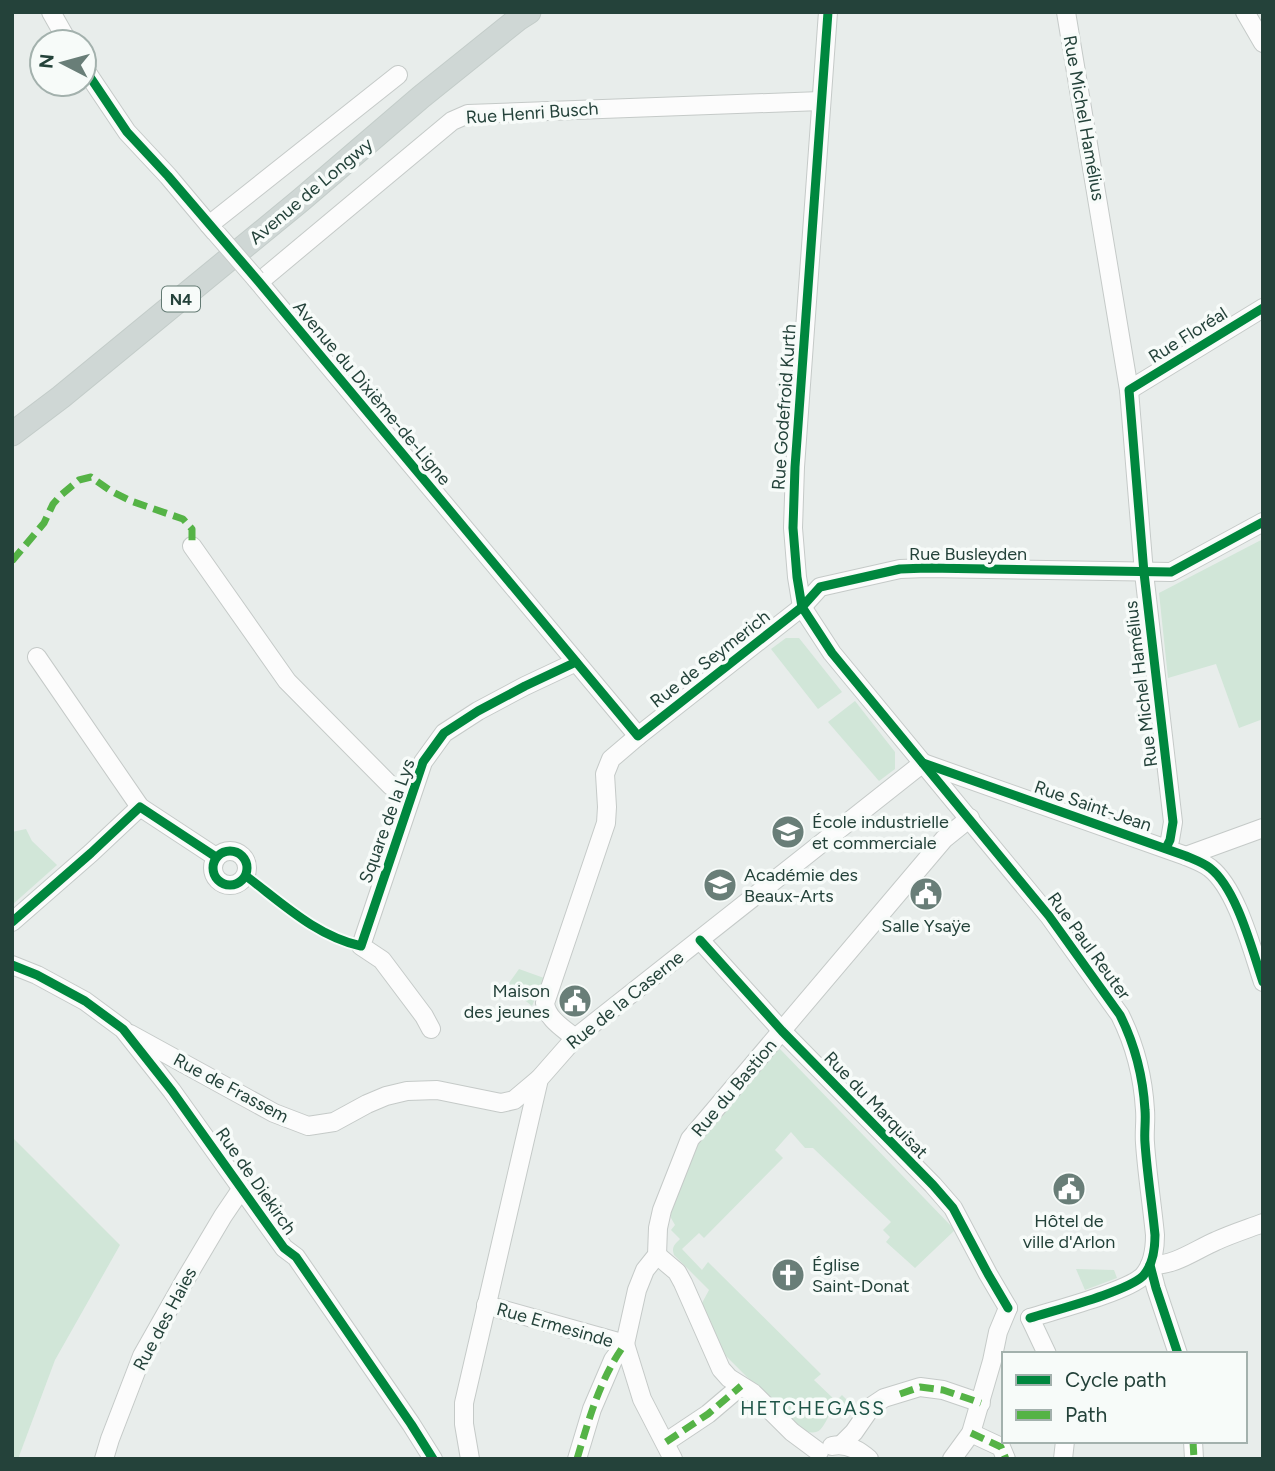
<svg xmlns="http://www.w3.org/2000/svg" width="1275" height="1471" font-family="Figtree,sans-serif">
  <style>
    .green { fill: #d1e6d8 }
    .lines { fill: none; stroke-linecap: round; stroke-linejoin: round }
    .minor-casing { stroke: #c5cac8; stroke-width: 20 }
    .major-casing { stroke: #c3ccc9; stroke-width: 25 }
    .minor { stroke: #fcfcfc; stroke-width: 18 }
    .major { stroke: #cfd7d5; stroke-width: 23 }
    .minor-bridge-casing { stroke: #c5cac8; stroke-width: 20; stroke-linecap: butt }
    .minor-bridge { stroke: #fcfcfc; stroke-width: 18 }
    .quiet { stroke: #55b346; stroke-width: 7; stroke-dasharray: 14 7; stroke-linecap: butt }
    .cycleway-casing { stroke: #f7fbf9; stroke-width: 13 }
    .cycleway { stroke: #00873e; stroke-width: 9 }
    .labels { text-anchor: middle; dominant-baseline: central; stroke-width: 7; stroke-linejoin: round; paint-order: stroke }
    .shield { fill: #f7fbf9; stroke: #637a73; stroke-width: 2 }
    .shield-label { font-size: 16px; font-weight: bold; fill: #24423a }
    .street-label { font-size: 18px; fill: #24423a; stroke: #f7fbf9 }
    .poi-label { font-size: 18px; fill: #24423a; stroke: #f7fbf9; text-anchor: start }
    .neighbourhood-label { font-size: 19px; letter-spacing: 2px; fill: #1f5548; stroke: #f7fbf9 }
  </style>
  <rect width="100%" height="100%" fill="#e8edeb"/>
  <g class="green">
    <polygon points="1263,539 1263,719 1239,728 1216,664 1168,678 1159,593"/>
    <polygon points="786,638 799,638 842,692 818,709 771,649"/>
    <polygon points="855,701 895,752 895,769 879,781 828,722"/>
    <polygon points="26,829 32,841 57,865 12,905 12,832"/>
    <polygon points="519,969 544,978 532,1006 507,986"/>
    <path d="M780 1049 955 1230 915 1268 886 1242 890 1237 883 1230 891 1222 813 1148H805L791 1132 775 1150 783 1158 704 1238 699 1233 682 1249 702 1270 708 1262 821 1374 814 1380 836 1401 842 1395 849 1402 840 1410 836 1412 832 1410C821 1430 820 1440 796 1426L724 1354 702 1303 709 1290 674 1255C671 1247 675 1244 680 1239L671 1230 675 1225 671 1218V1212L695 1145 770 1052Z"/>
    <polygon points="12,1137 120,1245 55,1360 18,1459 12,1459"/>
    <polygon points="1076,1269 1114,1270 1117,1278 1085,1290"/>
  </g>
  <g class="lines">
    <defs>
      <g id="minor">
        <polyline points="51,12 68,42"/>
        <path d="M828 12 795 467 793 528 797 577 802 607 832 653 1049 916 1120 1015C1135 1045 1143 1076 1145 1110 1146 1121 1144 1132 1145 1143 1147 1173 1152 1204 1155 1235 1155 1250 1153 1265 1143 1276 1126 1292 1055 1310 1030 1318"/>
        <polyline points="1066,12 1129,390 1144,573 1173,822 1170,840 1166,848"/>
        <polyline points="1245,12 1263,43"/>
        <polyline points="84,68 127,132 168,176 215,232"/>
        <polyline points="209,225 398,75"/>
        <polyline points="256,279 638,736"/>
        <polyline points="259,282 452,121 468,114 821,101"/>
        <polyline points="1129,390 1263,308"/>
        <polyline points="192,546 287,681 391,786 411,794"/>
        <polyline points="37,657 140,807 216,857"/>
        <path d="M923 763 1186 856C1193 859 1204 863 1210 868 1237 889 1252 950 1263 982"/>
        <circle cx="230" cy="868" r="17"/>
        <polyline points="1186,856 1263,828"/>
        <polyline points="12,922 91,853 140,807"/>
        <polyline points="700,940 782,1031 933,1185 953,1208 988,1274 1008,1308"/>
        <polyline points="12,965 37,975 85,1001 123,1029 172,1091 284,1248 296,1257 411,1424 433,1459"/>
        <polyline points="431,1029 424,1016 382,960 361,946 423,762 444,733 478,711 525,686 576,662"/>
        <polyline points="130,1034 274,1113 308,1126 334,1122 367,1104 386,1096 407,1091 437,1090 501,1103 514,1100 539,1079"/>
        <path d="M575 1038C563 1028 547 1019 545 1003L606 823 607 807 605 774 611 759 638 736 802 607 820 587 900 569 927 568 1171 572 1263 522"/>
        <polyline points="657,1255 677,1272 683,1283 721,1369 729,1378 753,1393 792,1432 819,1452"/>
        <path d="M1150 1265C1175 1266 1195 1250 1216 1241 1231 1234 1247 1229 1263 1223"/>
        <polyline points="1150,1265 1156,1288 1178,1354"/>
        <polyline points="486,1305 625,1344"/>
        <polyline points="1030,1318 1047,1354"/>
        <polyline points="625,1344 642,1399 673,1459"/>
        <polyline points="971,1433 1001,1447 1006,1459"/>
        <polyline points="1193,1441 1194,1459"/>
        <polyline points="666,1442 708,1414 741,1386"/>
        <polyline points="842,1444 854,1432 872,1406 884,1398 920,1387 943,1390 981,1403"/>
        <path d="M832 1446C846 1443 859 1450 869 1459"/>
        <polyline points="104,1459 110,1439 142,1356 185,1280 223,1216 242,1188"/>
        <polyline points="470,1459 464,1424 464,1403 539,1079 575,1038 923,763"/>
        <polyline points="577,1459 592,1409 613,1360 625,1344 637,1290 645,1270 657,1255 658,1228 662,1210 690,1139 944,839 970,818"/>
        <polyline points="952,1459 971,1433 992,1361 998,1332 1008,1308"/>
        <polyline points="1063,1459 1065,1441"/>
      </g>
      <polyline id="major" points="12,434 61,397 301,200 421,97 518,19 529,12"/>
    </defs>
    <use href="#minor" class="minor-casing"/>
    <use href="#major" class="major-casing"/>
    <use href="#minor" class="minor"/>
    <use href="#major" class="major"/>
    <defs>
      <polyline id="minor-bridge" points="217,234 256,279"/>
    </defs>
    <use href="#minor-bridge" class="minor-bridge-casing"/>
    <use href="#minor-bridge" class="minor-bridge"/>
    <g class="quiet">
      <polyline points="12,561 44,523 53,504 61,495 79,480 91,477 111,491 131,501 183,519 192,529 192,546"/>
      <polyline points="900,1394 920,1387 943,1390 981,1403"/>
      <polyline points="971,1433 1001,1447 1006,1459"/>
      <polyline points="1193,1441 1194,1459"/>
      <polyline points="666,1442 708,1414 741,1386"/>
      <path d="M577 1459C589 1419 600 1378 625 1344"/>
    </g>
    <defs>
      <g id="cycleway">
        <path d="M828 12 795 467 793 528 797 577 802 607 832 653 1049 916 1120 1015C1135 1045 1143 1076 1145 1110 1146 1121 1144 1132 1145 1143 1147 1173 1152 1204 1155 1235 1155 1250 1153 1265 1143 1276 1126 1292 1055 1310 1030 1318"/>
        <polyline points="84,68 127,132 168,176 259,282 638,736 802,607 820,587 900,569 927,568 1171,572 1263,522"/>
        <path d="M923 763 1186 856C1193 859 1204 863 1210 868 1237 889 1252 950 1263 982"/>
        <polyline points="1166,848 1170,840 1173,822 1144,573 1129,390 1263,308"/>
        <circle cx="230" cy="868" r="17"/>
        <path d="M246 876C282 903 316 936 361 946L423 762 444 733 478 711 525 686 576 662"/>
        <polyline points="12,922 91,853 140,807 216,857"/>
        <polyline points="700,940 782,1031 933,1185 953,1208 988,1274 1008,1308"/>
        <polyline points="12,965 37,975 85,1001 123,1029 172,1091 284,1248 296,1257 411,1424 433,1459"/>
        <polyline points="1150,1265 1156,1288 1178,1354"/>
      </g>
    </defs>
    <use href="#cycleway" class="cycleway-casing"/>
    <use href="#cycleway" class="cycleway"/>
  </g>
  <defs>
    <symbol id="university-disc" viewBox="-11 -11 22 22"><circle r="9.5" fill="#697e78" stroke="#f7fbf9"/><path d="M0-5L7-2L0 1L-7-2ZM-4 1L0 2.5L4 1V4Q0 6-4 4Z" fill="#fff"/></symbol>
    <symbol id="civic-disc" viewBox="-11 -11 22 22"><circle r="9.5" fill="#697e78" stroke="#f7fbf9"/><path d="M-.6-6.5H3V-4.5H.6V-3L4-1V1h2V6H-6V1h2V-1L-.6-3ZM-1.2 2.5V6h2.4V2.5Z" fill="#fff"/></symbol>
    <symbol id="church-disc" viewBox="-11 -11 22 22"><circle r="9.5" fill="#697e78" stroke="#f7fbf9"/><path d="M-1.2-6h2.4v3.5h3.3v2.4h-3.3V6h-2.4V-.1h-3.3v-2.4h3.3Z" fill="#fff"/></symbol>
  </defs>
  <g fill-rule="evenodd">
    <use href="#university-disc" x="769" y="813" width="38" height="38"/>
    <use href="#university-disc" x="701" y="866" width="38" height="38"/>
    <use href="#civic-disc" x="907" y="875" width="38" height="38"/>
    <use href="#civic-disc" x="556" y="982" width="38" height="38"/>
    <use href="#civic-disc" x="1050" y="1170" width="38" height="38"/>
    <use href="#church-disc" x="769" y="1256" width="38" height="38"/>
  </g>
  <g class="labels">
    <rect class="shield" x="162" y="286.5" width="38" height="25" rx="5"/>
    <g class="shield-label">
      <text x="181" y="299">N4</text>
    </g>
    <g class="street-label">
      <text transform="translate(532 113) rotate(-4)">Rue Henri Busch</text>
      <text transform="translate(1084 118) rotate(80)">Rue Michel Hamélius</text>
      <text transform="translate(311 191) rotate(-40)">Avenue de Longwy</text>
      <text transform="translate(1188 335) rotate(-32)">Rue Floréal</text>
      <text transform="translate(372 393) rotate(50)">Avenue du Dixième-de-Ligne</text>
      <text transform="translate(784 407) rotate(-86)">Rue Godefroid Kurth</text>
      <text x="968" y="554">Rue Busleyden</text>
      <text transform="translate(710 659) rotate(-38)">Rue de Seymerich</text>
      <text transform="translate(1141 684) rotate(-97)">Rue Michel Hamélius</text>
      <text transform="translate(1093 806) rotate(19)">Rue Saint-Jean</text>
      <text transform="translate(387 821) rotate(-70)">Square de la Lys</text>
      <text transform="translate(1089 946) rotate(54)">Rue Paul Reuter</text>
      <text transform="translate(625 1000) rotate(-39)">Rue de la Caserne</text>
      <text transform="translate(231 1088) rotate(28)">Rue de Frassem</text>
      <text transform="translate(734 1088) rotate(-50)">Rue du Bastion</text>
      <text transform="translate(876 1105) rotate(46)">Rue du Marquisat</text>
      <text transform="translate(256 1181) rotate(55)">Rue de Diekirch</text>
      <text transform="translate(165 1319) rotate(-62)">Rue des Haies</text>
      <text transform="translate(555 1325) rotate(16)">Rue Ermesinde</text>
    </g>
    <g class="poi-label">
      <text x="812" y="822">École industrielle<tspan x="812" dy="21">et commerciale</tspan></text>
      <text x="744" y="875">Académie des<tspan x="744" dy="21">Beaux-Arts</tspan></text>
      <text x="926" y="926" text-anchor="middle">Salle Ysaÿe</text>
      <text x="550" y="991" text-anchor="end">Maison<tspan x="550" dy="21">des jeunes</tspan></text>
      <text x="1069" y="1221" text-anchor="middle">Hôtel de<tspan x="1069" dy="21">ville d'Arlon</tspan></text>
      <text x="812" y="1265">Église<tspan x="812" dy="21">Saint-Donat</tspan></text>
    </g>
    <g class="neighbourhood-label">
      <text x="813" y="1408">HETCHEGASS</text>
    </g>
  </g>
  <rect width="1275" height="1471" fill="none" stroke="#24423a" stroke-width="28"/>
  <rect x="1002" y="1352" width="245" height="91" fill="#f7fbf9" stroke="#a3b1ad" stroke-width="2"/>
  <rect x="1016" y="1375" width="35" height="10" fill="#00873e" stroke="#a3b1ad" stroke-width="2"/>
  <text x="1065" y="1387" font-size="21" fill="#24423a">Cycle path</text>
  <rect x="1016" y="1410" width="35" height="10" fill="#55b346" stroke="#a3b1ad" stroke-width="2"/>
  <text x="1065" y="1422" font-size="21" fill="#24423a">Path</text>
  <g transform="translate(63 63) rotate(276)"><circle r="33" fill="#f7fbf9" stroke="#a3b1ad" stroke-width="2"/>
  <path d="M0-5L12 26L0 18L-12 26Z" fill="#697e78"/>
  <text y="-10" font-size="19" font-weight="bold" text-anchor="middle" fill="#24423a">N</text>
  </g>
</svg>
